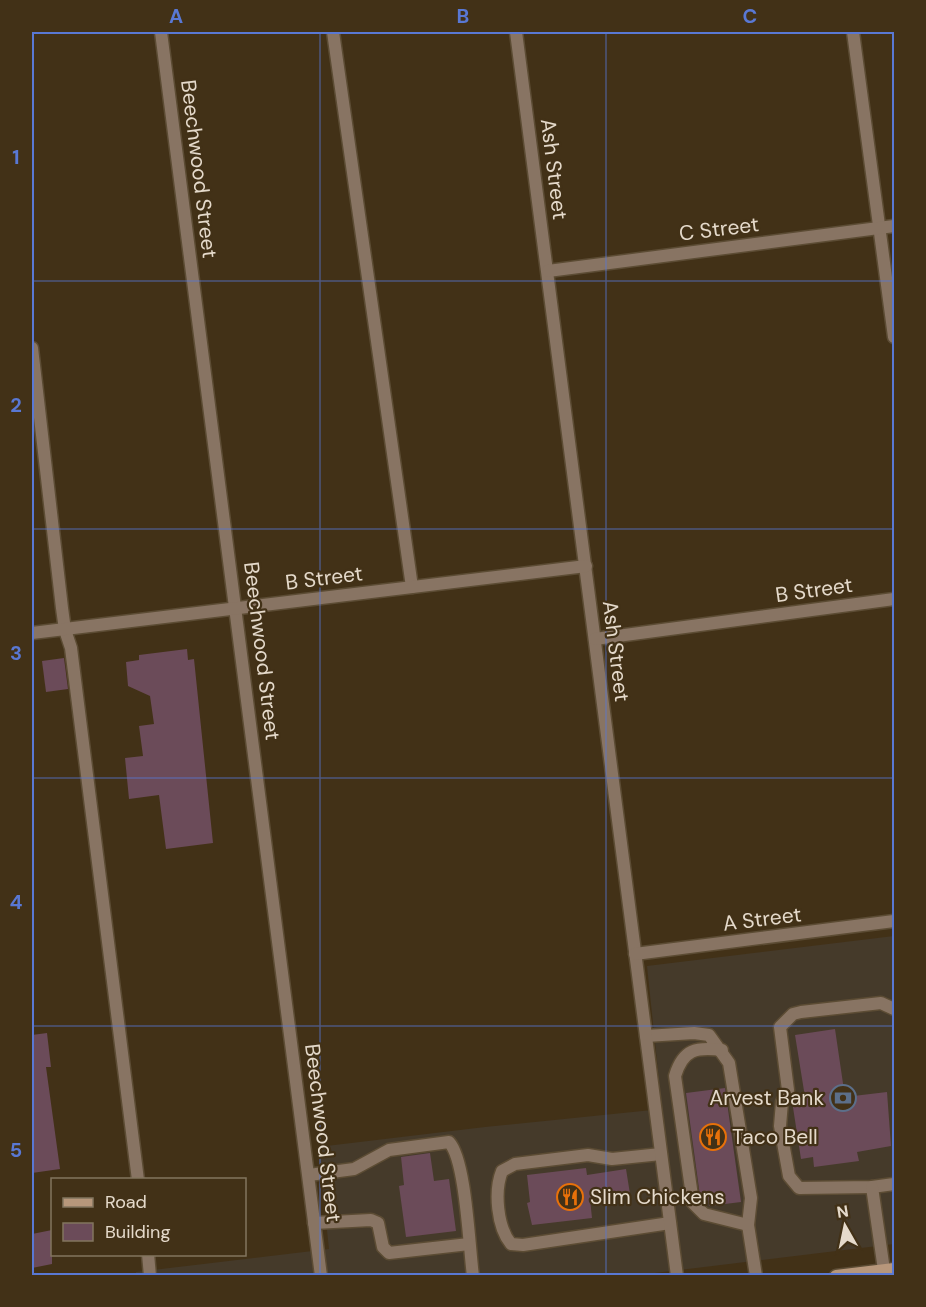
<svg xmlns="http://www.w3.org/2000/svg" width="926" height="1307" font-family="'DM Sans',sans-serif">
  <style>
    .commercial { fill: #453a2a }
    .building { fill: #6b4b59 }
    .lines { fill: none; stroke-linecap: round; stroke-linejoin: round }
    .lane-casing { stroke: #5c4c34; stroke-width: 15 }
    .street-casing { stroke: #5c4c34; stroke-width: 15 }
    .secondary-casing { stroke: #5c4c34; stroke-width: 15 }
    .lane { stroke: #887463; stroke-width: 12 }
    .street { stroke: #887463; stroke-width: 12 }
    .secondary { stroke: #b7977b; stroke-width: 12 }
    .grid { fill: none; stroke: #5978d4; stroke-width: 1.5; stroke-opacity: 0.55 }
    .labels { text-anchor: middle; dominant-baseline: central; stroke-width: 4.5; stroke-linejoin: round; paint-order: stroke }
    .street-label { font-size: 21px; fill: #e5dacb; stroke: #423117 }
    .poi-label { font-size: 21px; fill: #e5dacb; stroke: #423117; text-anchor: start }
    .neatline { fill: none; stroke: #5978d4; stroke-width: 2 }
    .grid-label { font-size: 20px; text-anchor: middle; font-weight: bold; fill: #5978d4 }
  </style>
  <rect width="100%" height="100%" fill="#423117"/>
  <polygon class="commercial" points="894,936 894,1244 630,1276 136,1276 136,1272 329,1249 318,1147 485,1127 662,1109 647,966"/>
  <g class="building">
    <polygon points="187,649 188,660 194,659 213,843 166,849 159,795 129,799 125,758 143,756 139,726 154,724 150,696 128,686 126,662 139,660 139,655"/>
    <polygon points="64,658 68,689 46,692 42,661"/>
    <polygon points="835,1029 845,1097 887,1092 891,1146 857,1152 859,1161 814,1167 813,1157 801,1159 792,1101 793,1098 805,1097 795,1035"/>
    <polygon points="47,1033 51,1067 46,1067 60,1169 32,1173 32,1035"/>
    <polygon points="725,1088 741,1202 709,1206 708,1195 700,1196 686,1093"/>
    <polygon points="430,1153 434,1181 449,1179 456,1231 406,1237 399,1186 404,1185 401,1157"/>
    <polygon points="586,1168 587,1175 626,1169 630,1194 590,1199 592,1218 532,1225 527,1203 530,1202 527,1175"/>
    <polygon points="52,1230 52,1264 32,1268 32,1234"/>
  </g>
  <g class="lines">
    <defs>
      <g id="lane">
        <polyline points="333,32 412,587"/>
        <polyline points="32,348 62,608 65,630 71,648 138,1180"/>
        <polyline points="894,1009 881,1003 801,1012 793,1014 780,1027 788,1090 782,1102 780,1126 789,1176 799,1188 872,1187 894,1184"/>
        <polyline points="646,1036 694,1033 709,1035 729,1063 751,1198 748,1225 756,1276"/>
        <path d="M722 1050C696 1047 683 1049 675 1076L693 1203 704 1214 748 1225"/>
        <path d="M661 1154 612 1159 588 1155 515 1164 502 1171C494 1191 497 1227 511 1244L523 1245 670 1223"/>
        <path d="M309 1175 354 1169 389 1150 449 1142C466 1160 469 1247 473 1276"/>
        <polyline points="872,1187 884,1270"/>
        <polyline points="314,1223 371,1220 378,1223 383,1247 389,1253 469,1244"/>
        <polyline points="148,1254 150,1276"/>
      </g>
      <g id="street">
        <polyline points="161,32 321,1276"/>
        <polyline points="516,32 677,1276"/>
        <polyline points="853,32 894,337"/>
        <polyline points="548,271 894,226"/>
        <polyline points="32,633 586,566"/>
        <polyline points="595,639 894,599"/>
        <polyline points="635,954 894,921"/>
      </g>
      <polyline id="secondary" points="836,1276 894,1269"/>
    </defs>
    <use href="#lane" class="lane-casing"/>
    <use href="#street" class="street-casing"/>
    <use href="#secondary" class="secondary-casing"/>
    <use href="#lane" class="lane"/>
    <use href="#street" class="street"/>
    <use href="#secondary" class="secondary"/>
  </g>
  <path class="grid" d="M320 32V1276M606 32V1276M32 281H894M32 529H894M32 778H894M32 1026H894"/>
  <defs>
    <symbol id="bank-ring" viewBox="-11 -11 22 22"><circle r="9.5" fill="#423117" stroke="#5c6f8a" stroke-width="1.5"/><path d="M-6-4H6V4H-6ZM0-2.3a2.3 2.3 0 1 0 0 4.6a2.3 2.3 0 1 0 0-4.6Z" fill="#5c6f8a"/></symbol>
    <symbol id="restaurant-ring" viewBox="-11 -11 22 22"><circle r="9.5" fill="#423117" stroke="#e8710a" stroke-width="1.5"/><path d="M-5-6h1v4h1v-4h1v4h1v-4h1v5L-1.5 .5V6h-2V.5L-5-1ZM5-6V6H3V1.5H1.5Q1.5-4 5-6Z" fill="#e8710a"/></symbol>
  </defs>
  <g fill-rule="evenodd">
    <use href="#bank-ring" x="828" y="1083" width="30" height="30"/>
    <use href="#restaurant-ring" x="698" y="1122" width="30" height="30"/>
    <use href="#restaurant-ring" x="555" y="1182" width="30" height="30"/>
  </g>
  <g class="labels">
    <g class="street-label">
      <text transform="translate(199 169) rotate(83)">Beechwood Street</text>
      <text transform="translate(554 169) rotate(83)">Ash Street</text>
      <text transform="translate(719 229) rotate(-7)">C Street</text>
      <text transform="translate(324 578) rotate(-7)">B Street</text>
      <text transform="translate(814 590) rotate(-8)">B Street</text>
      <text transform="translate(262 651) rotate(83)">Beechwood Street</text>
      <text transform="translate(616 651) rotate(83)">Ash Street</text>
      <text transform="translate(762 919) rotate(-7)">A Street</text>
      <text transform="translate(323 1133) rotate(83)">Beechwood Street</text>
    </g>
    <g class="poi-label">
      <text x="824" y="1098" text-anchor="end">Arvest Bank</text>
      <text x="732" y="1137">Taco Bell</text>
      <text x="590" y="1197">Slim Chickens</text>
    </g>
  </g>
  <rect width="926" height="1307" fill="none" stroke="#423117" stroke-width="66"/>
  <rect x="51" y="1178" width="195" height="78" fill="#423117" stroke="#83755f" stroke-width="1.5"/>
  <rect x="63" y="1198" width="30" height="9" fill="#b7977b" stroke="#83755f" stroke-width="1.5"/>
  <text x="105" y="1208" font-size="18" fill="#e5dacb">Road</text>
  <rect x="63" y="1223" width="30" height="18" fill="#6b4b59" stroke="#83755f" stroke-width="1.5"/>
  <text x="105" y="1238" font-size="18" fill="#e5dacb">Building</text>
  <g transform="translate(845 1226) rotate(351)" stroke="#423117" stroke-width="4.5" paint-order="stroke">
  <path d="M0-4.5L10 22L0 15L-10 22Z" fill="#e5dacb"/>
  <text y="-9" font-size="16" font-weight="bold" text-anchor="middle" fill="#e5dacb">N</text>
  </g>
  <rect x="33" y="33" width="860" height="1241" class="neatline"/>
  <g class="grid-label">
    <text x="176" y="23">A</text>
    <text x="463" y="23">B</text>
    <text x="750" y="23">C</text>
    <text x="16" y="164">1</text>
    <text x="16" y="412">2</text>
    <text x="16" y="660">3</text>
    <text x="16" y="909">4</text>
    <text x="16" y="1157">5</text>
  </g>
</svg>
